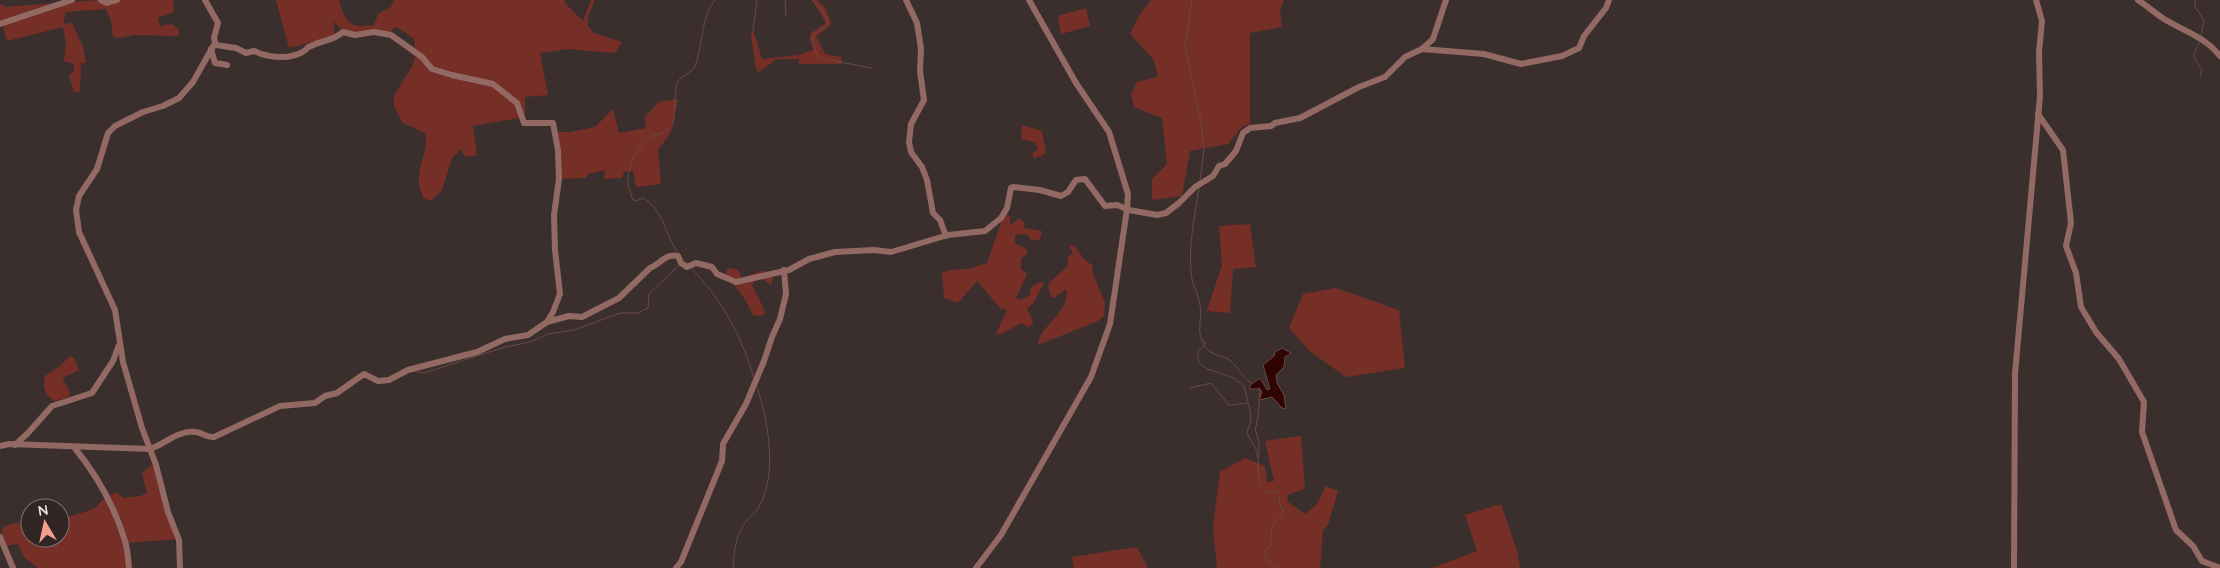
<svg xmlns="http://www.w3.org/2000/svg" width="2220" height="568" font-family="Quicksand,sans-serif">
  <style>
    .green { fill: #762f27 }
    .water { fill: #300402; stroke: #6a4947 }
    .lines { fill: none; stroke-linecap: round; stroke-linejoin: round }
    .stream { stroke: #6a4947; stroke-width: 1 }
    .minor { stroke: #936963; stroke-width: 6 }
  </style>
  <rect width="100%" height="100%" fill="#3b2f2e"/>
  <g class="green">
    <polygon points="99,0 173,0 174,12 158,18 160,26 172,24 179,29 179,36 134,35 119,38 113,37 111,21 106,9 66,12 63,24 72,23 83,47 86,63 81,63 80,92 74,92 69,75 74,72 74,64 64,61 66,43 63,27 7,41 3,26 0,27 0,5 4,4 4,7"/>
    <path d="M276 0H339C346 23 349 29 374 25L378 14 391 7 394 0H565V3L583 21 591 0H595L588 17V26L594 33 622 42 615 53 568 49 540 53 548 95 525 97V117L473 126 477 155 465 157 461 149 452 158 442 190 431 201 423 198C422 193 419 187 419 182 417 165 430 149 425 133L403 123 394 106V96L413 65 416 53 414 39 397 27 392 29 391 35 346 34 333 21 335 36 289 48Z"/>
    <polygon points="812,0 817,0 824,6 831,22 830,26 816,36 825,54 841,57 842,64 799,64 799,59 777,59 759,72 756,69 751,35 753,30 762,59 799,55 813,50 810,40 811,33 825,24 825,21"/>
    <polygon points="1151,0 1284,0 1280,11 1282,27 1250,33 1250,124 1243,126 1228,144 1190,151 1182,196 1152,200 1152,179 1167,164 1162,118 1134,107 1131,94 1137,82 1158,77 1154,60 1130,34 1140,14"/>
    <polygon points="1086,8 1090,26 1061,34 1058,16"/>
    <polygon points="678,99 671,132 658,150 661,184 636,187 633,171 624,172 622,178 604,179 605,170 588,174 586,178 559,179 556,132 570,132 595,127 613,109 619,133 646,128 645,117 659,102"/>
    <polygon points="1022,125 1042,131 1046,153 1034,159 1032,154 1038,150 1035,142 1021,139"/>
    <polygon points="1004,214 1010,216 1010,226 1019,218 1025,223 1024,228 1042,231 1040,239 1032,241 1027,234 1015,235 1015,243 1025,248 1028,254 1021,258 1021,269 1027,274 1016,298 1020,300 1030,295 1031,287 1040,282 1044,283 1034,302 1027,309 1033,321 1032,325 1028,327 1022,323 1001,334 996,334 1007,310 1000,308 977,281 958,303 944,298 942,273 950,270 968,269 987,263"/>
    <polygon points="1250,224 1256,267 1233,269 1230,313 1207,311 1222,265 1219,226"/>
    <path d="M1071 245 1075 246 1083 258 1093 266 1092 271 1105 303 1104 316 1098 321 1038 345C1038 327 1072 311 1066 289L1054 298 1051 297 1048 286 1051 281 1067 267 1068 257 1073 253 1069 246Z"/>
    <path d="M729 268 738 270 742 278 761 271 770 272 773 279 771 284C764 282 765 275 754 282L752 285 764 309 765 313 762 316 753 315 746 301 726 274 727 270Z"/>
    <polygon points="1336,288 1399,310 1405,368 1346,377 1311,352 1289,328 1303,294"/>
    <path d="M70 356 74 358 79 370 62 378 70 392 69 397 56 401C45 397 42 387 45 376L60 366Z"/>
    <polygon points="1301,436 1305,489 1287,495 1288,502 1305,514 1317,504 1326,486 1338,491 1328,525 1323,530 1320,568 1217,568 1213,527 1220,472 1245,458 1265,466 1267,482 1274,481 1265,441"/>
    <polygon points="154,463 178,539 126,543 128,568 38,568 25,558 18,544 4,546 1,534 3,528 7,525 30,521 30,538 60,538 60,519 85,512 97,507 103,499 116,492 123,498 140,496 147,493 142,473"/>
    <polygon points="1501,504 1517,551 1520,568 1432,568 1477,551 1465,515"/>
    <polygon points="1137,547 1148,568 1074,568 1072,557"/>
  </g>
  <polygon class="water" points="1282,348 1291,353 1285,357 1284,367 1276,375 1277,383 1284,395 1286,409 1282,408 1272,397 1259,400 1262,392 1260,389 1251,389 1249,386 1260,378 1267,390 1270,389 1263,365 1274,356 1275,352"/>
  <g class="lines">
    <g class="stream">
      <polyline points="785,0 786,16"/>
      <polyline points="812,0 822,10 828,21 827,25 812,36 816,52 820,58 871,68"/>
      <polyline points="1192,0 1185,46 1201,122 1204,148 1200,181"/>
      <polyline points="2195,0 2195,7 2204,20 2201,37"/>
      <polyline points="753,30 757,0"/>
      <path d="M2200 77 2202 69C2191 56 2192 55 2201 41"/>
      <path d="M1199 187C1195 217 1187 248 1192 279 1194 288 1199 296 1200 305 1203 322 1194 332 1207 349 1213 356 1224 355 1231 361 1239 368 1242 377 1251 383"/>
      <path d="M678 252C665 236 664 209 643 198L636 201 633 200C631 194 627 185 628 178 628 165 640 142 652 136 659 133 667 133 672 126 676 120 674 94 677 84 680 74 691 75 695 66 703 46 701 15 715 0"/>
      <path d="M691 268C724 302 740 334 754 378"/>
      <path d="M1203 341 1206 343C1198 353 1196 348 1199 363L1208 369 1234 378 1244 386 1250 410 1251 420 1247 433 1257 451V457"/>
      <polyline points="413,371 424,373 505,347 530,342 548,334 574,330 620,313 637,313 648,308 649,294 680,264"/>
      <polyline points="1190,388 1211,383 1229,405 1248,403"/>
      <path d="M1259 388C1261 393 1258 423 1255 429 1256 434 1259 439 1259 445 1259 460 1254 481 1266 492H1278L1280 494 1279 502 1284 513 1272 526 1270 546 1265 551 1266 559 1277 568"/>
      <path d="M733 568C734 553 735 537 744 524 749 518 755 513 759 507 778 473 768 421 757 387"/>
    </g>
    <g class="minor">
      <polyline points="101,0 107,3 117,0"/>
      <path d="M205 0 218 23 214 38 216 45 236 48 246 53 254 51C268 58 291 60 304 51 310 47 304 49 311 46 323 40 333 41 343 32L355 35 374 32 391 35 422 57 432 69 452 75 493 84 517 103 524 123H553L558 150 559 179 554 215 555 250 560 294 553 312 547 322"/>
      <polyline points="906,0 917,23 921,49 920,71 924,100 911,124 909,142 911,152 922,167 927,180 933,213 940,220 946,236"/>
      <path d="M2138 0C2147 6 2155 13 2164 19 2184 31 2205 37 2220 56"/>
      <polyline points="0,24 72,0"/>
      <polyline points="211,49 215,63 227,65"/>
      <polyline points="1422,49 1433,39 1446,0"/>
      <polyline points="2038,114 2063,150 2071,223 2066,246 2076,273 2081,307 2096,332 2119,359 2144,402 2142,432 2176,530 2193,546 2202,561 2220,568"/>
      <polyline points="15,445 28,433 52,406 92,393 113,361 119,345"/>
      <path d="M0 446 9 444 150 449C165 444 178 430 195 432 202 432 206 438 214 437L280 406 315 403 325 396 337 393 364 374 378 381 389 380 408 370 477 352 505 339 528 335 547 322 569 316 582 317 619 298 650 268C660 264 666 253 678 256L681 263 687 267 696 263 712 267 717 274 736 282 789 270 809 259 835 252 874 250 891 252 948 235 985 231 1001 218 1007 208 1011 188 1013 187 1040 190 1061 196 1068 192 1076 180 1085 179 1105 206 1117 205 1129 210 1157 215 1166 213 1179 203 1195 187 1213 176 1219 166 1225 164 1236 151 1243 133 1250 128 1271 126 1275 123 1300 118 1359 87 1385 77 1405 57 1422 49 1484 54 1521 64 1562 56 1579 48 1584 36 1606 8 1609 0"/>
      <path d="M74 447C96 474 115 508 125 541 128 550 128 559 129 568"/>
      <polyline points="0,537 13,568"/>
      <polyline points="180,568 179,540 168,512 156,465 142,428 123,362 115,310 79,232 76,210 79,196 97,169 108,133 115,126 143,112 163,106 179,98 193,82 215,43"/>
      <polyline points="676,568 681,562 722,461 723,444 746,404 764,361 772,337 780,319 786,294 784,270"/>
      <polyline points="976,568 1001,535 1091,377 1110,324 1127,209 1128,194 1109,132 1076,83 1029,0"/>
      <polyline points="2014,568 2015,374 2040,96 2039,52 2042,21 2036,0"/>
    </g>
  </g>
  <g transform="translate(45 523) rotate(351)"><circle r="24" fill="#312624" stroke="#7e7472"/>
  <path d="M0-4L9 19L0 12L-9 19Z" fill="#f59d90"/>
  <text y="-8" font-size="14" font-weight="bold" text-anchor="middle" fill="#f1e9e8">N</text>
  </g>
</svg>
